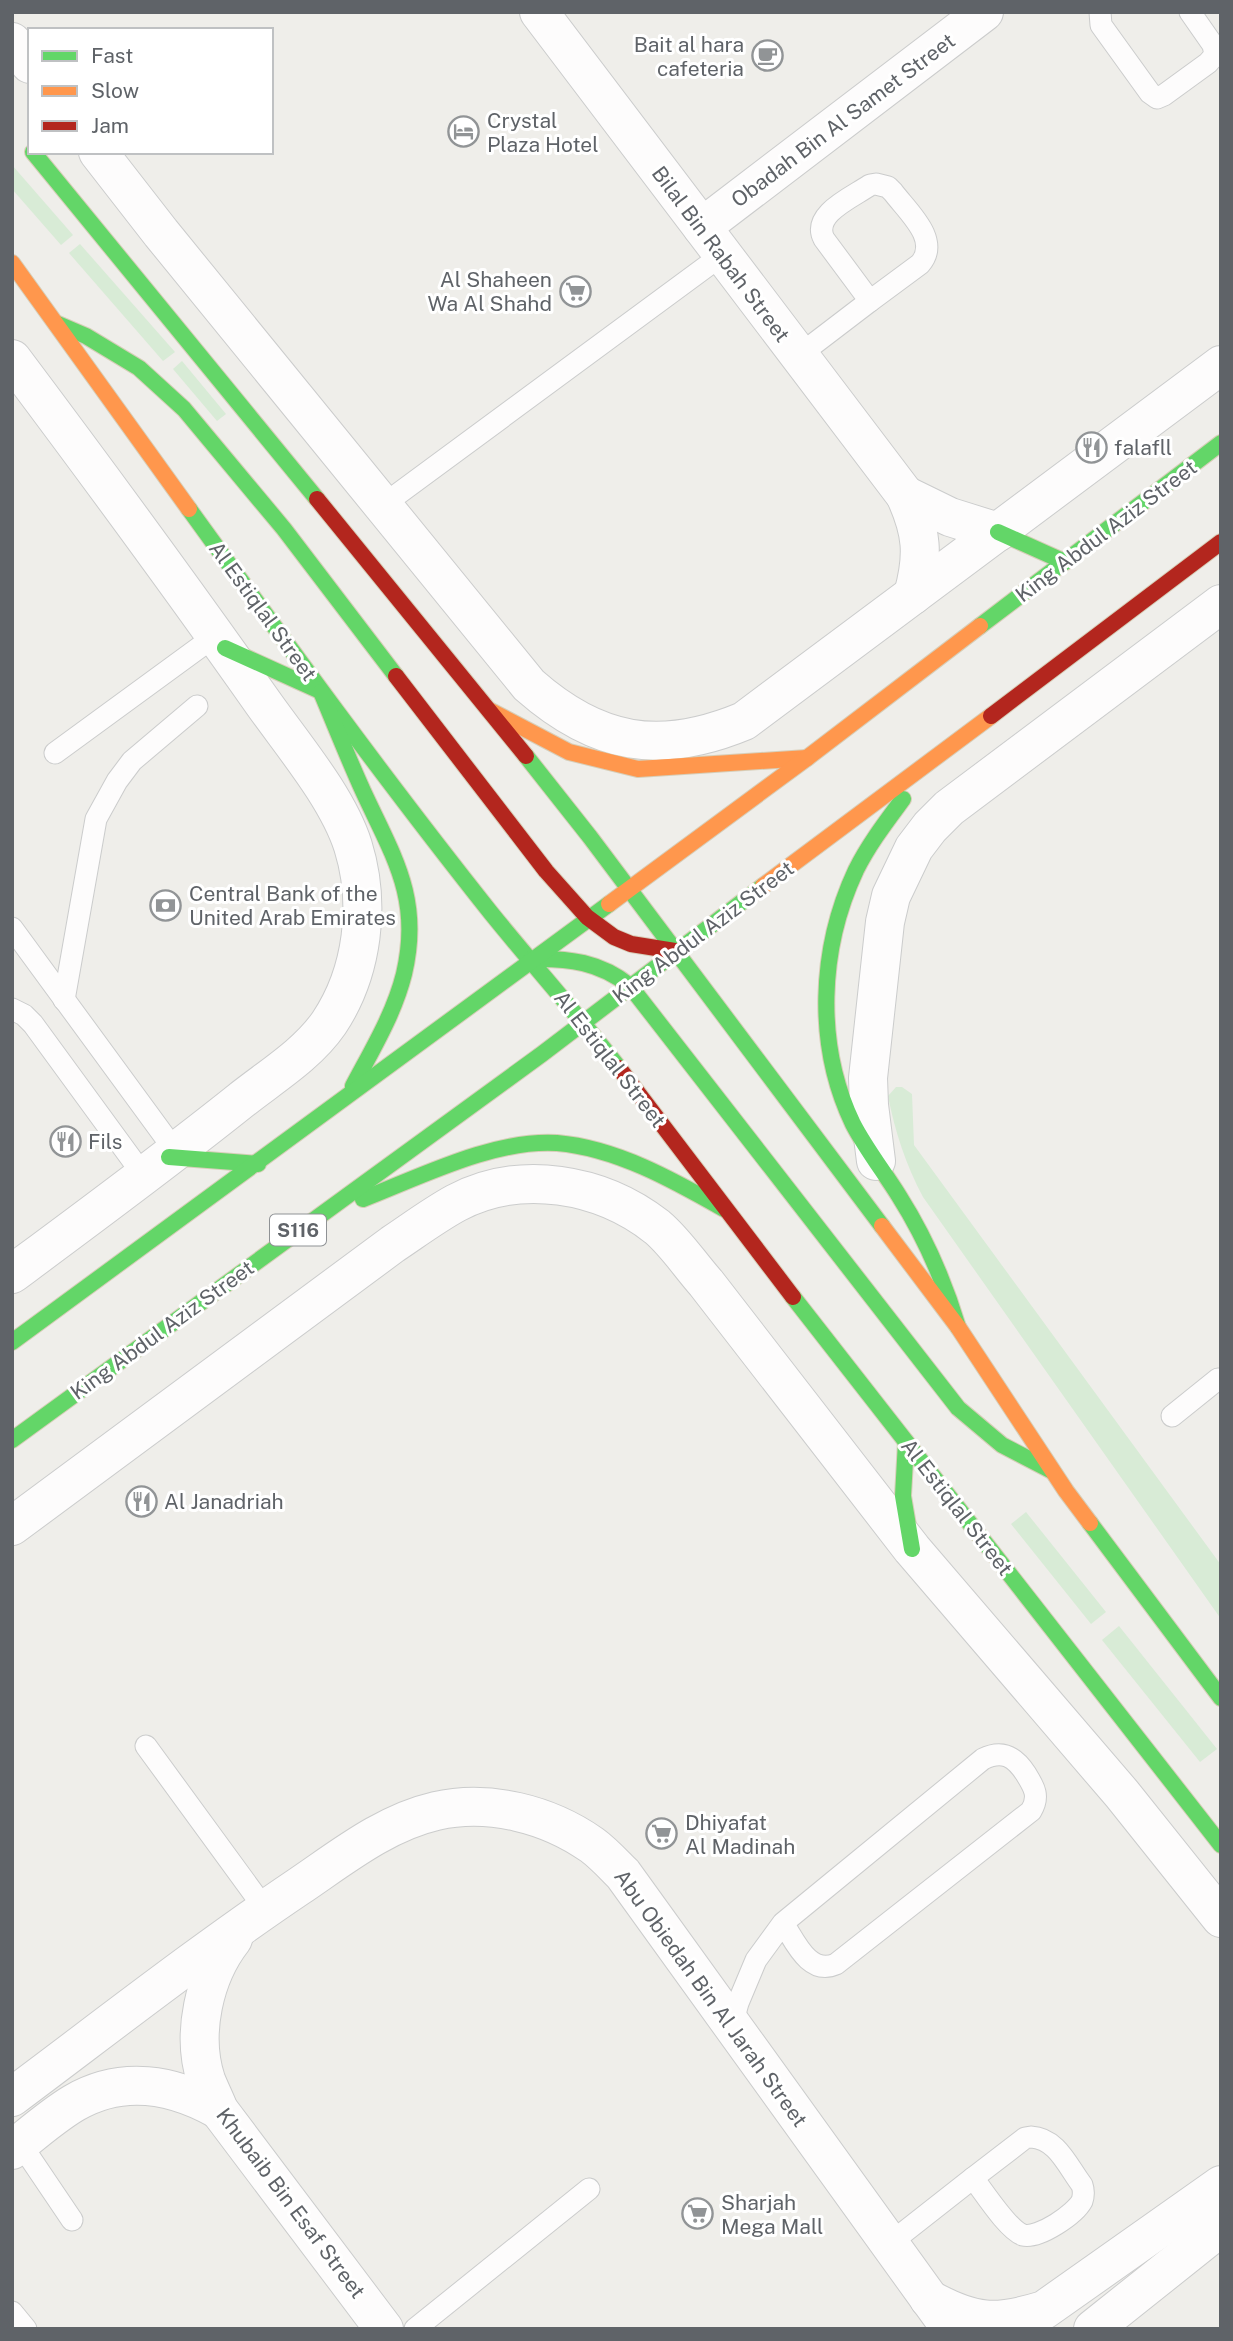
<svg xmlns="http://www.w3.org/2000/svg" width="1233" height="2341" font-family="'Public Sans',sans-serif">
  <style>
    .green { fill: #d8ebd6 }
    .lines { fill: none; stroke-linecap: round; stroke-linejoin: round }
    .lane-casing { stroke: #cbcccc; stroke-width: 23 }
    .street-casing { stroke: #cbcccc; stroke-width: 40 }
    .fast-casing { stroke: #d7ceb8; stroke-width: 18 }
    .slow-casing { stroke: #d7ceb8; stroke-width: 18 }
    .jam-casing { stroke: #d7ceb8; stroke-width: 18 }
    .lane { stroke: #fdfcfc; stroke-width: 21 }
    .street { stroke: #fdfcfc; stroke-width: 38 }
    .fast { stroke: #63d668; stroke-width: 16 }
    .slow { stroke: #ff974d; stroke-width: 16 }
    .jam { stroke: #b3261e; stroke-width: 16 }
    .labels { text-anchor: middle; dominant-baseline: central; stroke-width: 6; stroke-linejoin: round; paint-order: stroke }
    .shield { fill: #fff; stroke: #8f9295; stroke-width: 2 }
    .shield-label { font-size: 19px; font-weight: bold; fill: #5f6368 }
    .poi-label { font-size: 21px; fill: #5f6368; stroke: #fff; text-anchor: start }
    .street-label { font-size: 21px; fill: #5f6368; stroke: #fff }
  </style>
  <rect width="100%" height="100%" fill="#efeeea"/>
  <g class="green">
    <polygon points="12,165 73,235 61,245 12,189"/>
    <polygon points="80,244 175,352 163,361 69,253"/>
    <polygon points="182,361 226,414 217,421 173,369"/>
    <path d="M896 1087H902L912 1094 914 1145 1221 1565V1619L923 1197C906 1165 895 1132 888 1096Z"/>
    <polygon points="1026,1512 1106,1612 1091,1624 1011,1524"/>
    <polygon points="1119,1626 1217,1749 1200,1762 1102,1640"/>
  </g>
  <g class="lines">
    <defs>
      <g id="lane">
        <polyline points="1100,12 1101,25 1150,93 1157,98 1164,95 1208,63 1215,55 1213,45 1190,12"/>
        <path d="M876 184 888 187 893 192C908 212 941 240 920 264L870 301 824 239C811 214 853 197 870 185Z"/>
        <polyline points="798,356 870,301"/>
        <polyline points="383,505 722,255"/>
        <polyline points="55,753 215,636"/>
        <polyline points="12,928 176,1152"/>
        <polyline points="64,1000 96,819 117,781 132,761 197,706"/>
        <polyline points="12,1009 24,1015 33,1024 144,1176"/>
        <polyline points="1172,1416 1218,1379"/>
        <polyline points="146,1746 265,1909"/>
        <path d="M732 2025 738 2003 756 1960 783 1923 983 1759C1003 1749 1015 1757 1026 1774 1034 1787 1040 1796 1031 1811L836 1964C809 1976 795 1941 783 1923"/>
        <path d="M1031 2137C1057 2138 1068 2167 1082 2185 1084 2191 1084 2195 1082 2201 1075 2214 1039 2239 1023 2235 1008 2230 984 2192 973 2178L1025 2138Z"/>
        <polyline points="20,2143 72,2220"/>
        <polyline points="889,2244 973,2178"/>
        <polyline points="12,2312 26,2329"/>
        <polyline points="415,2329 589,2189"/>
      </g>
      <g id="street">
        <path d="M539 12 905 495C922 532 924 555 913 595"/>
        <polyline points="12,42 30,64"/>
        <path d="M98 152 161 233 529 685C597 745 660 756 744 721L1221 365"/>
        <polyline points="702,227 984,12"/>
        <path d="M12 359C96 471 180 585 261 700 291 743 337 796 353 846 371 904 363 972 329 1023 307 1055 270 1077 240 1101 165 1161 89 1217 12 1274"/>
        <polyline points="905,495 950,517 998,532"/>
        <polyline points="876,1161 869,1105 868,1078 885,922 891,896 914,848 930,827 949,808 1221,604"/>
        <path d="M12 1526 393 1244C414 1230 434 1215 456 1203 520 1169 601 1183 657 1227 675 1242 690 1265 706 1283L912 1549 1122 1794 1221 1918"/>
        <path d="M233 1939C204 1976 191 2034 206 2080 210 2090 215 2100 219 2110L384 2329"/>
        <path d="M12 2097C107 2026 200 1953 298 1887 341 1858 384 1823 436 1811 489 1799 548 1814 592 1845 603 1853 613 1864 623 1874L951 2329"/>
        <path d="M12 2150C32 2134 52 2116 74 2103 122 2075 173 2084 219 2110"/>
        <path d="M929 2299C974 2324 996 2325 1044 2310L1221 2185"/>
        <polyline points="1093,2329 1221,2227"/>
      </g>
      <g id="fast">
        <polyline points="33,152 317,499"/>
        <polyline points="58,324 86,336 139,368 184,409 284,529 396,676"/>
        <path d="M189 509C288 646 386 781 491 913 533 965 578 1015 619 1068"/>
        <polyline points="998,532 1065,562"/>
        <polyline points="980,626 1221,443"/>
        <polyline points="225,648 318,690"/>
        <path d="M321 692C335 725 348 758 363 791 393 856 422 898 404 974 394 1014 372 1050 353 1086"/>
        <polyline points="526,756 590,837 882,1226"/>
        <path d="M903 799C886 822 869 844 856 870 819 949 815 1045 853 1124 866 1149 884 1172 899 1196 925 1237 944 1281 958 1327"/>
        <path d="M531 959C569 958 600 962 630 986L958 1408 1002 1445 1052 1471"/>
        <polyline points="169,1157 258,1164"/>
        <path d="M363 1199C420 1177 494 1139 557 1143 616 1148 673 1180 724 1209"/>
        <polyline points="793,1297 1221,1845"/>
        <polyline points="12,1342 609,904"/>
        <polyline points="12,1440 542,1054 763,886"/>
        <polyline points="906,1442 903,1496 912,1549"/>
        <polyline points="1090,1523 1221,1698"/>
      </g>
      <g id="slow">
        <polyline points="12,263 189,509"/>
        <polyline points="489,710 569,752 638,769 807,758"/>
        <polyline points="763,886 991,716"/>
        <polyline points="609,904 807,758 980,626"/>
        <polyline points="882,1226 958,1327 1066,1491 1090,1523"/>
      </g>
      <g id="jam">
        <polyline points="317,499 526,756"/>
        <polyline points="396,676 546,871 587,917 614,937 631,944 675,951"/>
        <polyline points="991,716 1221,542"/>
        <polyline points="619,1068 793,1297"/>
      </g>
    </defs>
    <use href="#lane" class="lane-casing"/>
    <use href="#street" class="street-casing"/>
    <use href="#fast" class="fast-casing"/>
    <use href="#slow" class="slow-casing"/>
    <use href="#jam" class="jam-casing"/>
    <use href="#lane" class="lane"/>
    <use href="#street" class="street"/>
    <use href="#fast" class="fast"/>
    <use href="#slow" class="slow"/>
    <use href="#jam" class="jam"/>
  </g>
  <defs>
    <symbol id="cafe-ring" viewBox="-11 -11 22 22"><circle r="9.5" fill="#fff" stroke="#919496" stroke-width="1.5"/><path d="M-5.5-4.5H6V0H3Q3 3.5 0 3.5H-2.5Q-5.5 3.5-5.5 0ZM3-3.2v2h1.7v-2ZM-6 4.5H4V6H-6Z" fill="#919496"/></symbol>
    <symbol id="hotel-ring" viewBox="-11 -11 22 22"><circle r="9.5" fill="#fff" stroke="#919496" stroke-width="1.5"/><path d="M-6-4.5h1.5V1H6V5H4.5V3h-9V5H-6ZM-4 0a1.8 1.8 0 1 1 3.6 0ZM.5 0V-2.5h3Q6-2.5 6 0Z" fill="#919496"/></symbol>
    <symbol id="supermarket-ring" viewBox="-11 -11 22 22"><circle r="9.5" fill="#fff" stroke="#919496" stroke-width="1.5"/><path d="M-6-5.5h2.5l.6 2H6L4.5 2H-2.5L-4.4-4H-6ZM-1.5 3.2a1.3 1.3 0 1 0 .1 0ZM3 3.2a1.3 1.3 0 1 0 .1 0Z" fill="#919496"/></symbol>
    <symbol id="restaurant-ring" viewBox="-11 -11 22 22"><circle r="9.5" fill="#fff" stroke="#919496" stroke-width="1.5"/><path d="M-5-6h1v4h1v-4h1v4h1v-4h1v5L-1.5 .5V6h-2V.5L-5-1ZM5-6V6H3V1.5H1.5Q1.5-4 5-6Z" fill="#919496"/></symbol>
    <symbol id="bank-ring" viewBox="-11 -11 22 22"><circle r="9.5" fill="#fff" stroke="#919496" stroke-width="1.5"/><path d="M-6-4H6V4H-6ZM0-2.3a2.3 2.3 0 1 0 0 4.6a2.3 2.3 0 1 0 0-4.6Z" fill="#919496"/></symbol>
  </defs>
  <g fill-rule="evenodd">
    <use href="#cafe-ring" x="750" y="38" width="35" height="35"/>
    <use href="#hotel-ring" x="446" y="114" width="35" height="35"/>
    <use href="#supermarket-ring" x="558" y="274" width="35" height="35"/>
    <use href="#restaurant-ring" x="1074" y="430" width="35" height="35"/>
    <use href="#bank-ring" x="148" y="888" width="35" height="35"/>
    <use href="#restaurant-ring" x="48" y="1124" width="35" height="35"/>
    <use href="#restaurant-ring" x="124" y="1484" width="35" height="35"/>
    <use href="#supermarket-ring" x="644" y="1816" width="35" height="35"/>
    <use href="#supermarket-ring" x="680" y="2196" width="35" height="35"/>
  </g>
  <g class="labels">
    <rect class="shield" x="270" y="1214.5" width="56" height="31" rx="5"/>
    <g class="shield-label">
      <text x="298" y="1230">S116</text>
    </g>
    <g class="poi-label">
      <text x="744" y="44" text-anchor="end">Bait al hara<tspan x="744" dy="24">cafeteria</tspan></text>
      <text x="487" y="120">Crystal<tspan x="487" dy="24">Plaza Hotel</tspan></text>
      <text x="552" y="279" text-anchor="end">Al Shaheen<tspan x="552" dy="24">Wa Al Shahd</tspan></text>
      <text x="1114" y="447">falafll</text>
      <text x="189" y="893">Central Bank of the<tspan x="189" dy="24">United Arab Emirates</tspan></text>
      <text x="88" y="1141">Fils</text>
      <text x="164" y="1501">Al Janadriah</text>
      <text x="685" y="1822">Dhiyafat<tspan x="685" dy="24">Al Madinah</tspan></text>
      <text x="721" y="2202">Sharjah<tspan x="721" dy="24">Mega Mall</tspan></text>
    </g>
    <g class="street-label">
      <text transform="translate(843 120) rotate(-37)">Obadah Bin Al Samet Street</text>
      <text transform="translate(721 254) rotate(53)">Bilal Bin Rabah Street</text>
      <text transform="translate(1106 531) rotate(-37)">King Abdul Aziz Street</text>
      <text transform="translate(263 611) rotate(54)">Al Estiqlal Street</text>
      <text transform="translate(703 932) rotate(-37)">King Abdul Aziz Street</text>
      <text transform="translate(610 1059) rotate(52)">Al Estiqlal Street</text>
      <text transform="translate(162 1330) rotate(-36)">King Abdul Aziz Street</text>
      <text transform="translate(957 1507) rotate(52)">Al Estiqlal Street</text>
      <text transform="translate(711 1998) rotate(54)">Abu Obiedah Bin Al Jarah Street</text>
      <text transform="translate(291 2203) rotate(53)">Khubaib Bin Esaf Street</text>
    </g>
  </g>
  <rect width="1233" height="2341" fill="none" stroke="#5f6368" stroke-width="28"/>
  <rect x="28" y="28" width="245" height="126" fill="#ffffff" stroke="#bfc1c3" stroke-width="2"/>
  <rect x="42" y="51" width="35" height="10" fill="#63d668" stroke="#bfc1c3" stroke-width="2"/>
  <text x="91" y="63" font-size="21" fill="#5f6368">Fast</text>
  <rect x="42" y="86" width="35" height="10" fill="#ff974d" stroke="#bfc1c3" stroke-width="2"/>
  <text x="91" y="98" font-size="21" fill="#5f6368">Slow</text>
  <rect x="42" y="121" width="35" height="10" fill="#b3261e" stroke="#bfc1c3" stroke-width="2"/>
  <text x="91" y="133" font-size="21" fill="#5f6368">Jam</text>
</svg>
